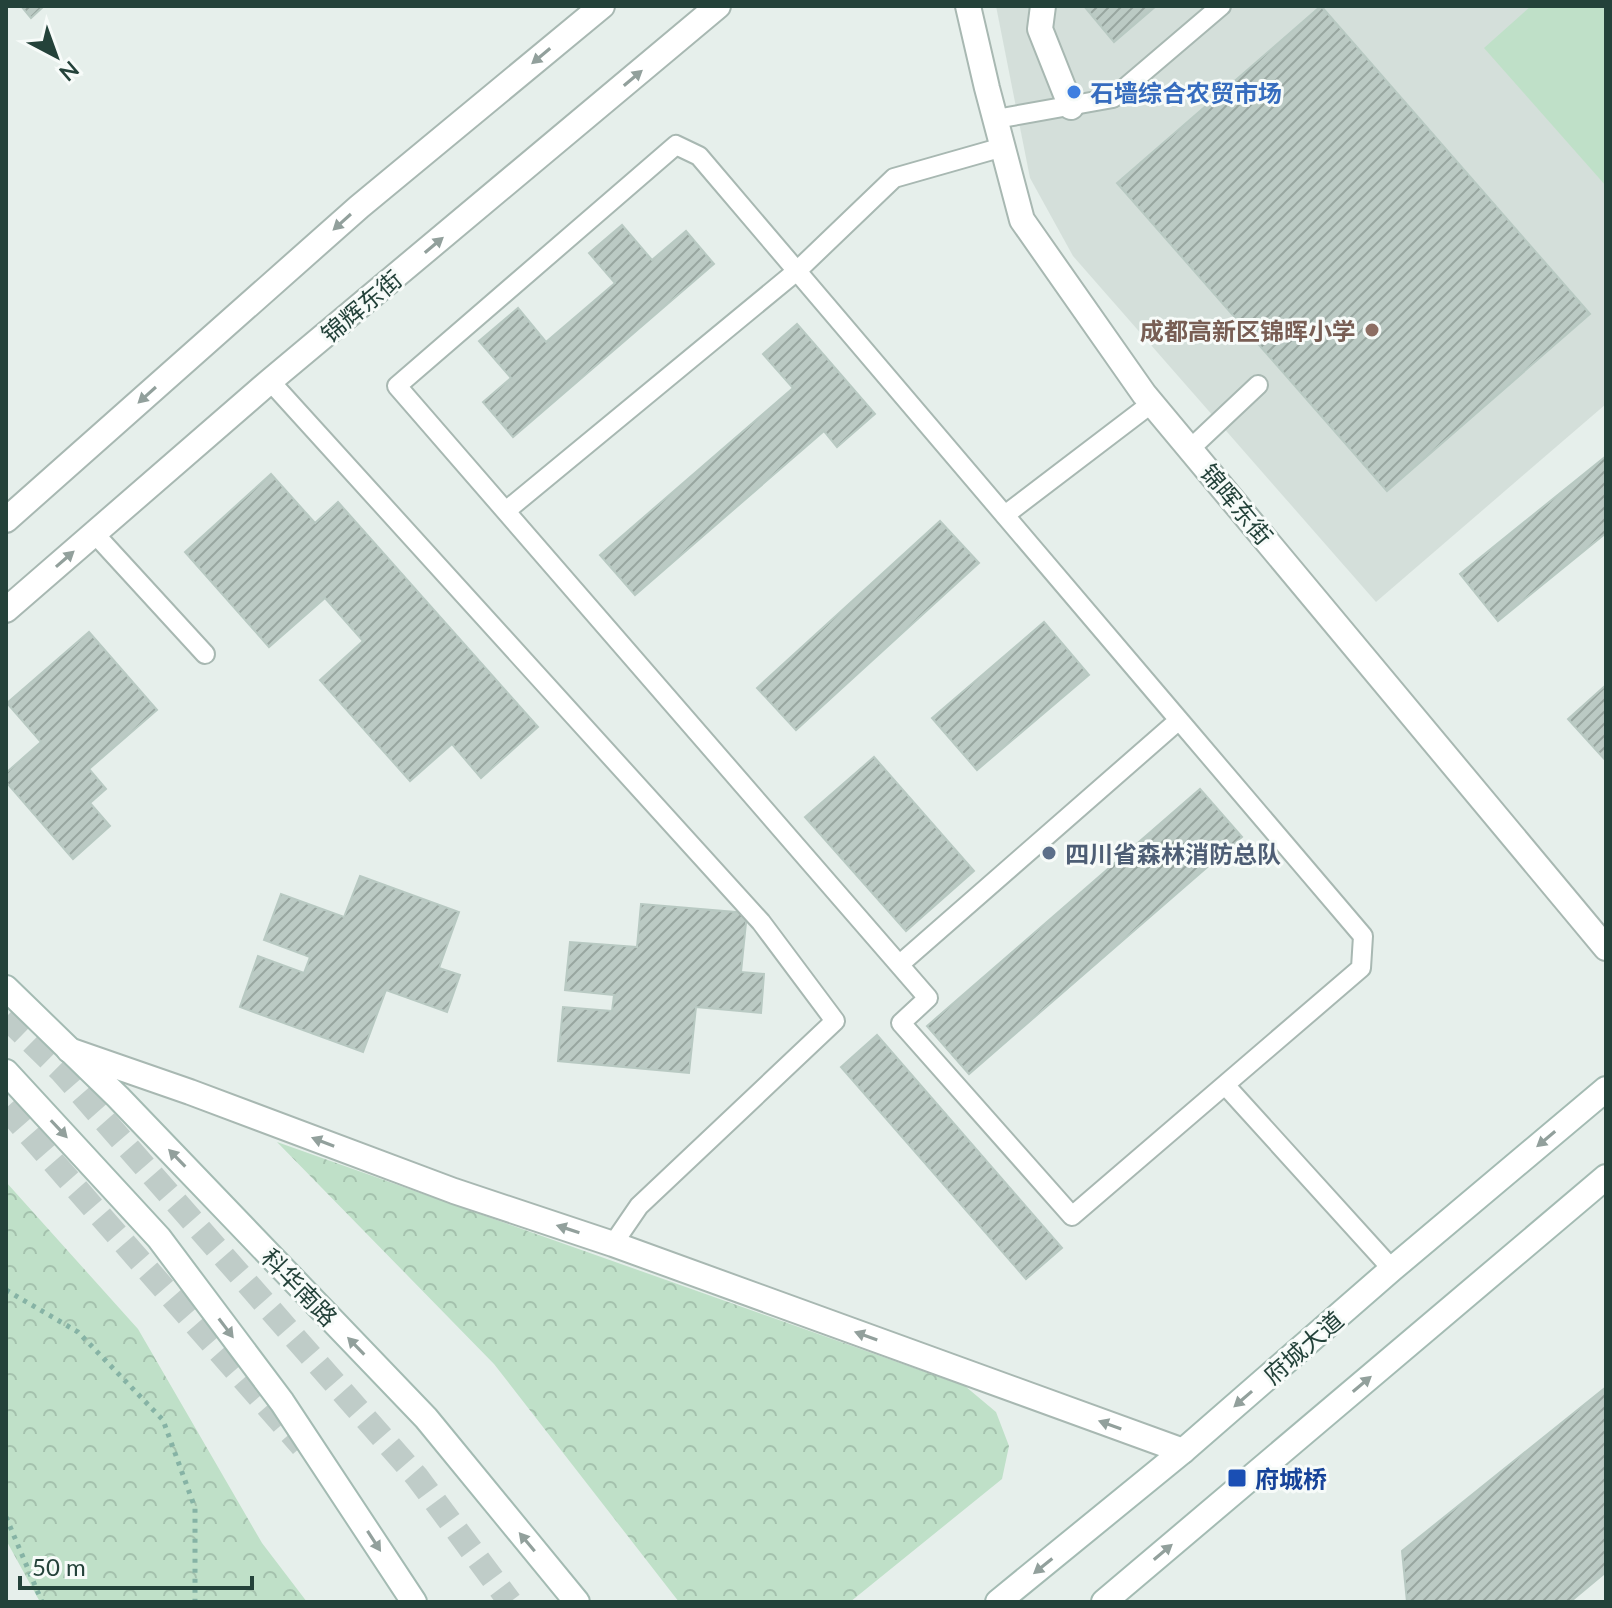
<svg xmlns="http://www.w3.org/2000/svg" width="1612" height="1608" font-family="Lato,'Noto Sans SC',sans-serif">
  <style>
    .built { fill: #d4dfda }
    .park { fill: url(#park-crowns) }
    .pitch { fill: #bfe0c8 }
    .building { fill: url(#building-hatch); stroke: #b8c9c2; stroke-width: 2 }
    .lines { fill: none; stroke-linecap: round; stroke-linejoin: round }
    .trunk-tunnel { stroke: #bfccc8; stroke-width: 24; stroke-dasharray: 24 12; stroke-linecap: butt }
    .service-casing { stroke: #a8b8b2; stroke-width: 22 }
    .minor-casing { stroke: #a8b8b2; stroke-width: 28 }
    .tertiary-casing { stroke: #a8b8b2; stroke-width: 28 }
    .secondary-casing { stroke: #a4bbb3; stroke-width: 28 }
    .path { stroke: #86b3a5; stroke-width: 5; stroke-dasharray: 4 6; stroke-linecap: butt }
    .service { stroke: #fff; stroke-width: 18 }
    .minor { stroke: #fff; stroke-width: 24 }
    .tertiary { stroke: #fff; stroke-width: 24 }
    .secondary { stroke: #fff; stroke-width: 24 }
    .oneway { fill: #92a09c }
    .shop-dot { fill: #3f7fe0; stroke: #f7fbf9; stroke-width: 3 }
    .education-dot { fill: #8d6e63; stroke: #f7fbf9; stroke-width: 3 }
    .service-dot { fill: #5c6f8a; stroke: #f7fbf9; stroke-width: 3 }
    .transit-dot { fill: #1a4fb4; stroke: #f7fbf9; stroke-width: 3 }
    .labels { text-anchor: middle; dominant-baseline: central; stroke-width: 6; stroke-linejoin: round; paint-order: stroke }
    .shop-label { font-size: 24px; font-weight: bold; fill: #366cbe; stroke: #f7fbf9; text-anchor: start }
    .street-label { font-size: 24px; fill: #24423a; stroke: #f7fbf9 }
    .education-label { font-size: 24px; font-weight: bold; fill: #785e54; stroke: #f7fbf9; text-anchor: end }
    .service-label { font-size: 24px; font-weight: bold; fill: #4e5e75; stroke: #f7fbf9; text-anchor: start }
    .transit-label { font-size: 24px; font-weight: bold; fill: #164399; stroke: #f7fbf9; text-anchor: start }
  </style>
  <defs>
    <pattern id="park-crowns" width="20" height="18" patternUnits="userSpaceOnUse" patternTransform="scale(2)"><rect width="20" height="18" fill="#bfe0c8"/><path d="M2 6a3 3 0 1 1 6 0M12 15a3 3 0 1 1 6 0" fill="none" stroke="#a4c1ad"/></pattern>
    <pattern id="building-hatch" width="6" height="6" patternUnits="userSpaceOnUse" patternTransform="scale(2)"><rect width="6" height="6" fill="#bbcac4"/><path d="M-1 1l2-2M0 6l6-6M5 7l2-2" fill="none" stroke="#98a6a0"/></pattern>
  </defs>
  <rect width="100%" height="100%" fill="#e6efeb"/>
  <polygon class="built" points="996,6 1606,6 1606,404 1376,602 1073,256 1030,178"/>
  <g class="park">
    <polygon points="277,1142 965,1386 996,1412 1009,1446 1002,1479 850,1602 679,1602 494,1364"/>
    <polygon points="6,1182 138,1329 262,1543 307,1602 40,1602 6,1540"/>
  </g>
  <polygon class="pitch" points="1531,6 1606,6 1606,186 1484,48"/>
  <g class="building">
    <polygon points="21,6 44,6 31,18"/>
    <polygon points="1084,6 1156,6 1114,42"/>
    <polygon points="1321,6 1590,314 1387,491 1117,183"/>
    <polygon points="622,225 652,260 686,231 714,264 513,437 483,402 511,378 479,341 518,308 546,342 615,283 589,253"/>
    <polygon points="797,324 875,414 837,447 824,431 635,595 600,555 793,388 763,354"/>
    <polygon points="1606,456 1606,533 1498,621 1460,574"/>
    <polygon points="271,474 315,523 338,502 538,727 481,778 452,744 410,781 320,680 363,641 325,598 269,647 185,552"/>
    <polygon points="940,521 979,563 796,730 757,688"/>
    <polygon points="1044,622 1089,675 977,770 932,718"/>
    <polygon points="89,632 157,710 89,769 106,789 90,803 110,826 73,859 6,782 6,773 41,742 7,703"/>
    <polygon points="1606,685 1606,761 1568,719"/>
    <polygon points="874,757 974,871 906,931 805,817"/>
    <polygon points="1200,789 1242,837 969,1074 927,1026"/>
    <polygon points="360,876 459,912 439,968 460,975 447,1012 386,990 363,1052 240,1007 258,956 304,973 310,957 264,940 281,894 344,917"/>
    <polygon points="641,904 747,913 741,972 764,974 761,1013 696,1007 689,1073 558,1061 563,1007 612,1011 614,995 565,990 570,942 637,947"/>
    <polygon points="877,1035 1062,1248 1026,1279 841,1067"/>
    <polygon points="1606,1387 1606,1572 1570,1602 1407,1602 1402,1551"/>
  </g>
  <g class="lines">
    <g class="trunk-tunnel">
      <polyline points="6,1017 62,1072 417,1477 510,1602"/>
      <polyline points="6,1108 302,1446"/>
    </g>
    <defs>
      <g id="service">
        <polyline points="996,119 1113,98 1221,6"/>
        <polyline points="270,381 761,922 835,1021 639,1206 613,1244"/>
        <polyline points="1190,449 1258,385"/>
        <polyline points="507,510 798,270 894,178 1003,147"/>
        <polyline points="1005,515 1152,403"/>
        <polyline points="94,533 205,654"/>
        <polyline points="900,964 1179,720 1363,936 1361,968 1072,1216 901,1023 928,998 397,386 676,145 699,156 1179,720"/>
        <polyline points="1226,1086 1392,1269"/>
      </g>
      <g id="minor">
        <polyline points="968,6 987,88 1022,220 1144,394 1606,948"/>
        <polyline points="1043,6 1040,29 1071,107"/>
      </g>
      <g id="tertiary">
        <polyline points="6,520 359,207 602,6"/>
        <polyline points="6,610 270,381 718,6"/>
        <polyline points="69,1050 190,1092 454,1191 613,1244 1183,1451"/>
      </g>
      <g id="secondary">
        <polyline points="6,988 118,1097 426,1418 577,1602"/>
        <polyline points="6,1072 159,1238 282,1402 414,1602"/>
        <polyline points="998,1602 1183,1451 1392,1269 1606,1089"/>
        <polyline points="1104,1602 1606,1177"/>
      </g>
    </defs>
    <use href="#service" class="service-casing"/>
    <use href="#minor" class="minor-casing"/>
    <use href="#tertiary" class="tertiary-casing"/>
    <use href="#secondary" class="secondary-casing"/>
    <g class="path">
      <polyline points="6,1290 78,1332 163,1420 195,1508 195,1602"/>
      <polyline points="6,1517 42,1602"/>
    </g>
    <use href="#service" class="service"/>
    <use href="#minor" class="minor"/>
    <use href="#tertiary" class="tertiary"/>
    <use href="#secondary" class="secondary"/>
  </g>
  <defs><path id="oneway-solid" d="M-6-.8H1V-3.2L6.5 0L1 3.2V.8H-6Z" transform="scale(2)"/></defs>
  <g class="oneway">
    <use href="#oneway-solid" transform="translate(541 56) rotate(140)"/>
    <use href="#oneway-solid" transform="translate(633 78) rotate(-40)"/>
    <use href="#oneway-solid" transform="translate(342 222) rotate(138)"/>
    <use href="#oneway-solid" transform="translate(434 245) rotate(-40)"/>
    <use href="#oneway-solid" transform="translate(147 395) rotate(138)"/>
    <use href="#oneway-solid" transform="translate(65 559) rotate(-41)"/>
    <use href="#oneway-solid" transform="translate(59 1129) rotate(47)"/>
    <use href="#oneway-solid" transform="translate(1546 1139) rotate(140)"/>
    <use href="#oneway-solid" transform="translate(323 1142) rotate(-159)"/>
    <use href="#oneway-solid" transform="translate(177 1158) rotate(-134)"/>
    <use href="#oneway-solid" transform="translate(568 1229) rotate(-162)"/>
    <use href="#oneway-solid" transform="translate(226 1328) rotate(53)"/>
    <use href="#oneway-solid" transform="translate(866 1336) rotate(-160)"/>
    <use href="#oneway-solid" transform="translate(356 1346) rotate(-134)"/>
    <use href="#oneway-solid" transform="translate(1362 1384) rotate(-40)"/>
    <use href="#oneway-solid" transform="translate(1243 1399) rotate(139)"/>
    <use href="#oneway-solid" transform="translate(1110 1425) rotate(-160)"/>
    <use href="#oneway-solid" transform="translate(374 1541) rotate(57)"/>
    <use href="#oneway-solid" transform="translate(527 1542) rotate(-130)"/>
    <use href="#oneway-solid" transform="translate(1163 1552) rotate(-40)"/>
    <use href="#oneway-solid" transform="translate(1043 1566) rotate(141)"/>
  </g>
  <circle class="shop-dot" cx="1074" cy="92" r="8"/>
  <circle class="education-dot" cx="1372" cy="330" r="8"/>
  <circle class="service-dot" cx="1049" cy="853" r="8"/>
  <rect class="transit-dot" x="1227" y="1468" width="20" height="20" rx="4"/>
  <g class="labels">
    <g class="shop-label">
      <text x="1090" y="92">石墙综合农贸市场</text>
    </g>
    <g class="street-label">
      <text transform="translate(361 306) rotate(-40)">锦辉东街</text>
      <text transform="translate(1237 504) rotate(50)">锦晖东街</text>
      <text transform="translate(300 1287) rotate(46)">科华南路</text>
      <text transform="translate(1303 1347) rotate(-41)">府城大道</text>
    </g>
    <g class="education-label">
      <text x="1356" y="330">成都高新区锦晖小学</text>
    </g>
    <g class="service-label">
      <text x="1065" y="853">四川省森林消防总队</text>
    </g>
    <g class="transit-label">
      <text x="1255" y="1478">府城桥</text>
    </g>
  </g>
  <rect width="1612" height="1608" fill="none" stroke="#24423a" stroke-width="16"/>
  <g transform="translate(56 56) rotate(139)" stroke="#f7fbf9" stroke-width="6" paint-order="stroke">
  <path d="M0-6L14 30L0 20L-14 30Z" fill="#24423a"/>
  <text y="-12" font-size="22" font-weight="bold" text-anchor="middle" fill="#24423a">N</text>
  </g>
  <path d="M20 1576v12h232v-12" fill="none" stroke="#24423a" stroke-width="4"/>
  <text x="32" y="1576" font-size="24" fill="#24423a" stroke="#f7fbf9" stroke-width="6" paint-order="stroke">50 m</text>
</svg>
